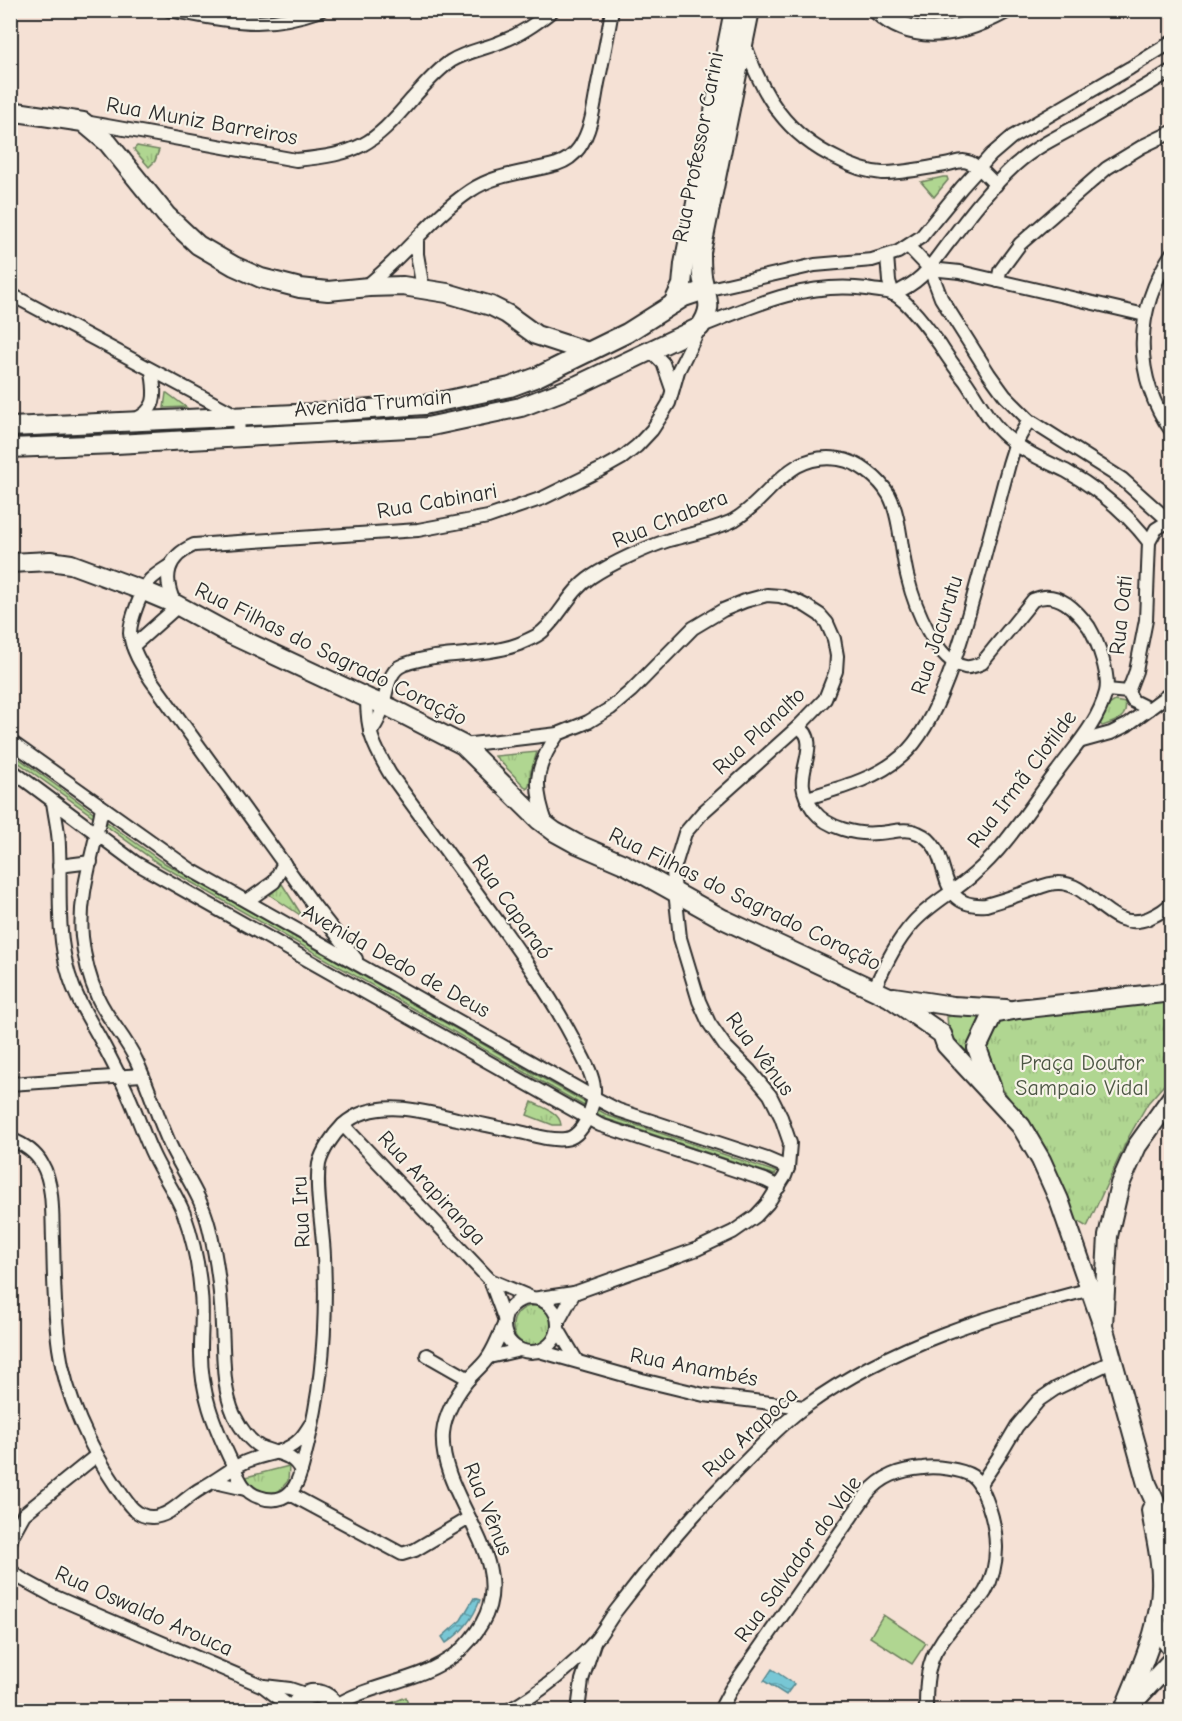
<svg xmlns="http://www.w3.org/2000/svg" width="1182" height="1721" font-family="'Comic Neue',sans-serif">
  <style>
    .grass { fill: url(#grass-tufts); stroke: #6e805e; stroke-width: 1.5 }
    .garden { fill: #b0d691; stroke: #6e805e; stroke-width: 1.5 }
    .water { fill: url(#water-waves); stroke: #598991; stroke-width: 1.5 }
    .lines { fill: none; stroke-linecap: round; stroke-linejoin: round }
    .street-casing { stroke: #2b2b2b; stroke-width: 16 }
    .secondary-casing { stroke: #2b2b2b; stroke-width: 22 }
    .street { stroke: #f7f3e8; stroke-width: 12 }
    .secondary { stroke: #f7f3e8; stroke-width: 18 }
    .labels { text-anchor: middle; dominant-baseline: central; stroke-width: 4.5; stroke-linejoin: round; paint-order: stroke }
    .street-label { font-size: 22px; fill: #2b2b2b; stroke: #f7f3e8 }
    .park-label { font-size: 22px; fill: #4c5644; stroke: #f7f3e8 }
  </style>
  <defs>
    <pattern id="grass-tufts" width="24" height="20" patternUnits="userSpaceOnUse" patternTransform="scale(1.5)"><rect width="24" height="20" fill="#b0d691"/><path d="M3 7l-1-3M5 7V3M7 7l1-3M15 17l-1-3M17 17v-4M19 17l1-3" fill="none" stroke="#98b87d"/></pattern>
    <pattern id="water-waves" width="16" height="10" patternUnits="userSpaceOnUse" patternTransform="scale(1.5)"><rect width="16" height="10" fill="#78c7d5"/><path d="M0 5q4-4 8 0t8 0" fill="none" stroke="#63a2ad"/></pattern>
  </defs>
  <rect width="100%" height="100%" fill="#f5e1d5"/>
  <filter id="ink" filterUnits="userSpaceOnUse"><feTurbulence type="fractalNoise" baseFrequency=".0167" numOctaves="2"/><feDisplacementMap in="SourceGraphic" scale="12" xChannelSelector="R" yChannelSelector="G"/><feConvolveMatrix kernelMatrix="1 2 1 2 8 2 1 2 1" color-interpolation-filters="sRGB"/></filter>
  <g filter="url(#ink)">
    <g class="grass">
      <polygon points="137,146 159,150 155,161 149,167 135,151 134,149"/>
      <polygon points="943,177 947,177 948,180 934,197 921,182"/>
      <polygon points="166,393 167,393 186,407 164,408"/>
      <path d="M1115 701 1125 703C1129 718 1114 722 1102 726L1097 720 1107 706Z"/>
      <polygon points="10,752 161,861 609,1116 776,1172 775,1175 607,1119 159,864 11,757"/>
      <polygon points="537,752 531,771 529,786 527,789 495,756"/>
      <polygon points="282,884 303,917 270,895"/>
      <polygon points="1171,997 1171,1077 1148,1103 1128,1138 1087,1227 1072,1218 1031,1129 999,1084 987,1062 987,1043 996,1016"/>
      <path d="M959 1014H987L970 1054C962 1048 957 1041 949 1036L947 1017Z"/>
      <path d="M532 1102C542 1107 560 1112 561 1125H553L527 1115Z"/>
      <circle cx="533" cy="1326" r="20"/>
      <polygon points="289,1466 288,1481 278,1492 260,1493 242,1478"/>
      <polygon points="406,1697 409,1710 374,1710"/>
    </g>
    <polygon class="garden" points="883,1615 926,1643 912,1664 870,1637"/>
    <g class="water">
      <path d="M474 1598 480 1600C473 1619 463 1632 446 1643L442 1637 461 1620Z"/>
      <polygon points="772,1669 794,1684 786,1695 764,1681"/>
    </g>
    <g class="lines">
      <defs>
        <g id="street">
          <path d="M169 10C198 15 228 22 257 22 278 22 301 17 321 10"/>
          <path d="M744 42C762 95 786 135 838 159 851 166 867 172 882 173 903 173 925 168 945 165 951 164 958 161 963 161 977 162 987 177 996 185"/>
          <path d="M85 122 296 160C358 154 372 146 412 99 424 86 436 71 451 61 467 51 485 49 503 41 521 34 537 23 553 10"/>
          <polyline points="417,239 417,254 423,289"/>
          <polyline points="908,246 930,269 941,298 989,374 1005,396 1029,420 1122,479 1168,520"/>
          <path d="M1172 253C1135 310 1131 374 1172 432"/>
          <polyline points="887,256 889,281 893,294"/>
          <polyline points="930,269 960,272 1145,315"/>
          <polyline points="998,281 1000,271 1020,244 1107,168 1143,146 1172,132"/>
          <path d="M365 287C403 258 430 218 470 191 496 173 527 173 557 164 566 161 574 155 579 148 592 130 594 104 598 83 603 59 608 35 612 10"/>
          <polyline points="705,290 815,265 872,260 898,252 921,237 962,187 991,155 1012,137 1130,68 1172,42"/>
          <polyline points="10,294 238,416 239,436"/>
          <path d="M893 294C926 280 931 264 952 238 971 213 991 187 1015 165 1034 148 1058 136 1081 124 1111 106 1142 89 1172 70"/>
          <polyline points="650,350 663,363 672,389"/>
          <path d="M134 420C159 409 155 394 152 371"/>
          <path d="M169 566C163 570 156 574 150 580 142 590 130 620 130 633 131 649 142 666 151 680L316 908 356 959"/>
          <path d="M175 604C162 577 167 557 194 545L418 530 488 517 543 498 606 467 622 458 637 446 652 430 663 413 669 403 678 371 700 327C754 305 807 281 867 289 875 291 887 291 894 294 910 303 929 330 940 345 948 358 957 370 966 382 979 401 989 422 1007 437 1024 452 1045 461 1066 471 1098 489 1126 512 1149 542"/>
          <polyline points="133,646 178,606"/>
          <polyline points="1107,690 1128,692 1133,701 1149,709"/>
          <polyline points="1128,692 1136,671 1146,620 1149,542 1156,529 1172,519"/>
          <path d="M798 727C820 738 800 768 803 786 804 794 809 804 814 811 827 828 857 835 877 833 890 833 905 827 918 833 957 849 929 909 986 905 999 901 1013 897 1026 892 1036 889 1047 883 1058 883 1092 882 1109 935 1149 918 1158 914 1166 910 1172 902"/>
          <path d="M370 732C388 714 382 679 399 667 409 661 423 659 434 657 459 654 496 653 519 644 527 640 537 637 543 631 561 615 570 591 591 577 612 563 645 548 669 540 688 535 717 529 734 520 772 498 786 451 839 459 859 462 879 478 889 495 901 517 901 554 908 579 914 604 936 662 965 667 971 668 977 665 982 663L1033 600C1057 589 1076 609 1089 627 1098 642 1110 675 1106 692 1098 723 1074 748 1056 773 1029 808 1007 846 973 875 954 892 930 904 913 923 895 943 885 966 874 989"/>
          <polyline points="10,741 191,870 593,1097 618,1110 767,1159 788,1168"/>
          <polyline points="1082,741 1111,733 1127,725 1172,692"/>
          <polyline points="463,745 558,734 588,722 611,708 631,691 693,628 723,610 745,601 767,595 780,596 796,601 806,606 820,615 827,623 834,639 837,656 836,671 825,699 798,727 703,812 685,833 673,872 680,938 699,1001 709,1023 725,1046 750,1071 770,1095 781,1117 790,1143 788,1168 785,1176 768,1203 756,1216 733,1232 697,1249 574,1293 539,1298"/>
          <polyline points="10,769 136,863 600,1125 765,1180 779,1187"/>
          <path d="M807 798C840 788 876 779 902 756 942 722 967 620 981 569 990 534 1000 499 1009 464L1015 445 1029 420"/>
          <path d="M53 802C55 817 59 832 59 847 61 890 56 933 69 975 77 1002 92 1023 105 1048 115 1067 125 1086 133 1106 140 1123 146 1141 154 1157 163 1176 176 1193 184 1214 193 1239 199 1268 201 1294 203 1313 201 1331 201 1349 200 1392 214 1425 232 1463 238 1477 243 1492 259 1497 276 1503 290 1498 297 1482 302 1471 304 1458 307 1447 323 1384 327 1320 324 1256 323 1229 315 1189 319 1164 322 1151 333 1135 343 1125 374 1097 421 1111 457 1119 478 1123 499 1128 520 1132 534 1135 551 1141 565 1139 584 1137 595 1104 594 1088 593 1074 583 1058 577 1046 550 994 516 946 482 900 451 858 421 816 390 774 373 745 367 732 367 698"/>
          <path d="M102 807C95 850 78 892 82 937 84 957 90 980 98 998 108 1020 126 1038 136 1060 150 1089 158 1120 172 1149 185 1175 202 1198 209 1227 217 1259 221 1292 222 1326 224 1356 222 1387 234 1415 240 1427 248 1440 260 1447 277 1455 292 1452 301 1471"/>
          <path d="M547 825C533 787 534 768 558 734"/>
          <polyline points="59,866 91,862"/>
          <polyline points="247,901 274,882 284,863"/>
          <polyline points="10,1084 142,1075"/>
          <polyline points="343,1125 490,1280 504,1318"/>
          <path d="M10 1139C23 1144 35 1151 42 1164 54 1184 52 1217 53 1240 54 1276 54 1313 59 1348 65 1395 90 1448 116 1486 125 1499 134 1517 152 1517 171 1517 186 1496 202 1488 217 1480 230 1469 245 1462 262 1454 285 1454 299 1440 303 1436 307 1430 310 1425"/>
          <polyline points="490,1280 530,1297"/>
          <circle cx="531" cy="1325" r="27"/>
          <polyline points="558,1322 574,1293"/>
          <polyline points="558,1329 577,1361"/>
          <polyline points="539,1351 642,1380 704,1395 804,1407"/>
          <polyline points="427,1355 469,1379"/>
          <polyline points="489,1357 520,1350"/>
          <polyline points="214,1482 245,1489"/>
          <polyline points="980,1485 998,1458 1017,1426 1039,1400 1055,1389 1113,1361"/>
          <polyline points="290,1494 402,1554 415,1550 469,1518"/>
          <polyline points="10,1543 13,1534 24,1514 97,1455"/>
          <polyline points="10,1570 20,1578 53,1596 263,1686 293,1709"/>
          <polyline points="264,1686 290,1689 308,1695"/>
          <path d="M335 1706C372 1683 420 1682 456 1654 467 1645 475 1635 482 1623 519 1559 438 1498 443 1433 445 1412 458 1392 471 1376 477 1370 485 1363 489 1356 495 1347 499 1336 503 1327"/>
          <path d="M509 1710C537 1695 573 1666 594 1642 602 1633 608 1622 615 1612 634 1587 654 1562 675 1537 696 1512 719 1488 743 1464 763 1444 783 1422 806 1406 892 1344 990 1315 1091 1289"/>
          <polyline points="578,1710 582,1680 594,1643"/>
          <path d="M720 1710 731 1689 867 1494C882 1476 899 1470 923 1468 935 1466 961 1469 972 1476 980 1482 982 1490 986 1499 998 1529 1001 1564 985 1592 977 1605 963 1615 953 1626 947 1633 940 1643 935 1652 926 1671 926 1690 926 1710"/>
        </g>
        <g id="secondary">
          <path d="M877 10C915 45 963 32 1004 10"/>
          <polyline points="10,111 83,122 108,143 166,215 198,245 234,266 261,278 300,288 328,291 369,287 403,286 447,293 491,306 507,314 536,335 588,352"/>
          <polyline points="673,304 682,285 684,264 734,10"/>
          <polyline points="10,427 317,413 424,405 510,387 537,377 627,333 684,297 705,290"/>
          <path d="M10 448 116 444 427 427 521 407 578 385 700 327C715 305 706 299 702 276 701 268 701 260 701 252L750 10"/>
          <polyline points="10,563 50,561 71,564 144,591 175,604 232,635 367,698 391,708 463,745 539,820 555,832 575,843 626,865 723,919 889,997 942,1034 946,1045 1021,1126 1041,1160 1059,1200 1103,1326"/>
          <polyline points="894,997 953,1006 1006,1009"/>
          <polyline points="992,1089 977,1048 993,1014 1018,1009 1172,992"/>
          <polyline points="1172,1097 1137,1146 1120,1184 1108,1236 1103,1326 1147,1484 1172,1539"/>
          <polyline points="1156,1620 1162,1635 1172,1649"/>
          <polyline points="1131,1705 1172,1660"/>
          <path d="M293 1710C303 1688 327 1689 337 1710"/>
          <path d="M1124 1710C1140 1669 1163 1624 1161 1578 1161 1555 1154 1532 1151 1510"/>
        </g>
      </defs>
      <use href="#street" class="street-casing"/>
      <use href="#secondary" class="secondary-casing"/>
      <use href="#street" class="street"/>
      <use href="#secondary" class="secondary"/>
    </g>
  </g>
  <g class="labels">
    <g class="street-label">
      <text transform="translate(202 121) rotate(10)">Rua Muniz Barreiros</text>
      <text transform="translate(698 147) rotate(-79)">Rua Professor Carini</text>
      <text transform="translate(373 403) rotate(-5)">Avenida Trumain</text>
      <text transform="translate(437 501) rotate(-10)">Rua Cabinari</text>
      <text transform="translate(670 519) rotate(-22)">Rua Chabera</text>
      <text transform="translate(1121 615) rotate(-84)">Rua Oati</text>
      <text transform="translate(937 635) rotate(-72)">Rua Jacurutu</text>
      <text transform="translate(331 654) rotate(26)">Rua Filhas do Sagrado Coração</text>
      <text transform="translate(759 731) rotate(-43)">Rua Planalto</text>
      <text transform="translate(1022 779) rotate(-53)">Rua Irmã Clotilde</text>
      <text transform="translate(745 899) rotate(26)">Rua Filhas do Sagrado Coração</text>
      <text transform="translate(512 907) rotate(55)">Rua Caparaó</text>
      <text transform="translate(396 961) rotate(29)">Avenida Dedo de Deus</text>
      <text transform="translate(760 1054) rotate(53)">Rua Vênus</text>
      <text transform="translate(432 1188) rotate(47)">Rua Arapiranga</text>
      <text transform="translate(301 1212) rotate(-93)">Rua Iru</text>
      <text transform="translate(694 1367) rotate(11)">Rua Anambés</text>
      <text transform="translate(750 1432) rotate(-43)">Rua Arapoca</text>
      <text transform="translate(488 1509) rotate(68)">Rua Vênus</text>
      <text transform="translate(798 1559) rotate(-54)">Rua Salvador do Vale</text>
      <text transform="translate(144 1611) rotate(24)">Rua Oswaldo Arouca</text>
    </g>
    <g class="park-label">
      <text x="1082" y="1063">Praça Doutor<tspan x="1082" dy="25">Sampaio Vidal</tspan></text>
    </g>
  </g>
  <rect width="1182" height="1721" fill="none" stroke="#f7f3e8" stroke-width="36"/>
  <rect x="18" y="18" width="1146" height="1685" fill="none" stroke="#2b2b2b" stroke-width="2" filter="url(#ink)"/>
</svg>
